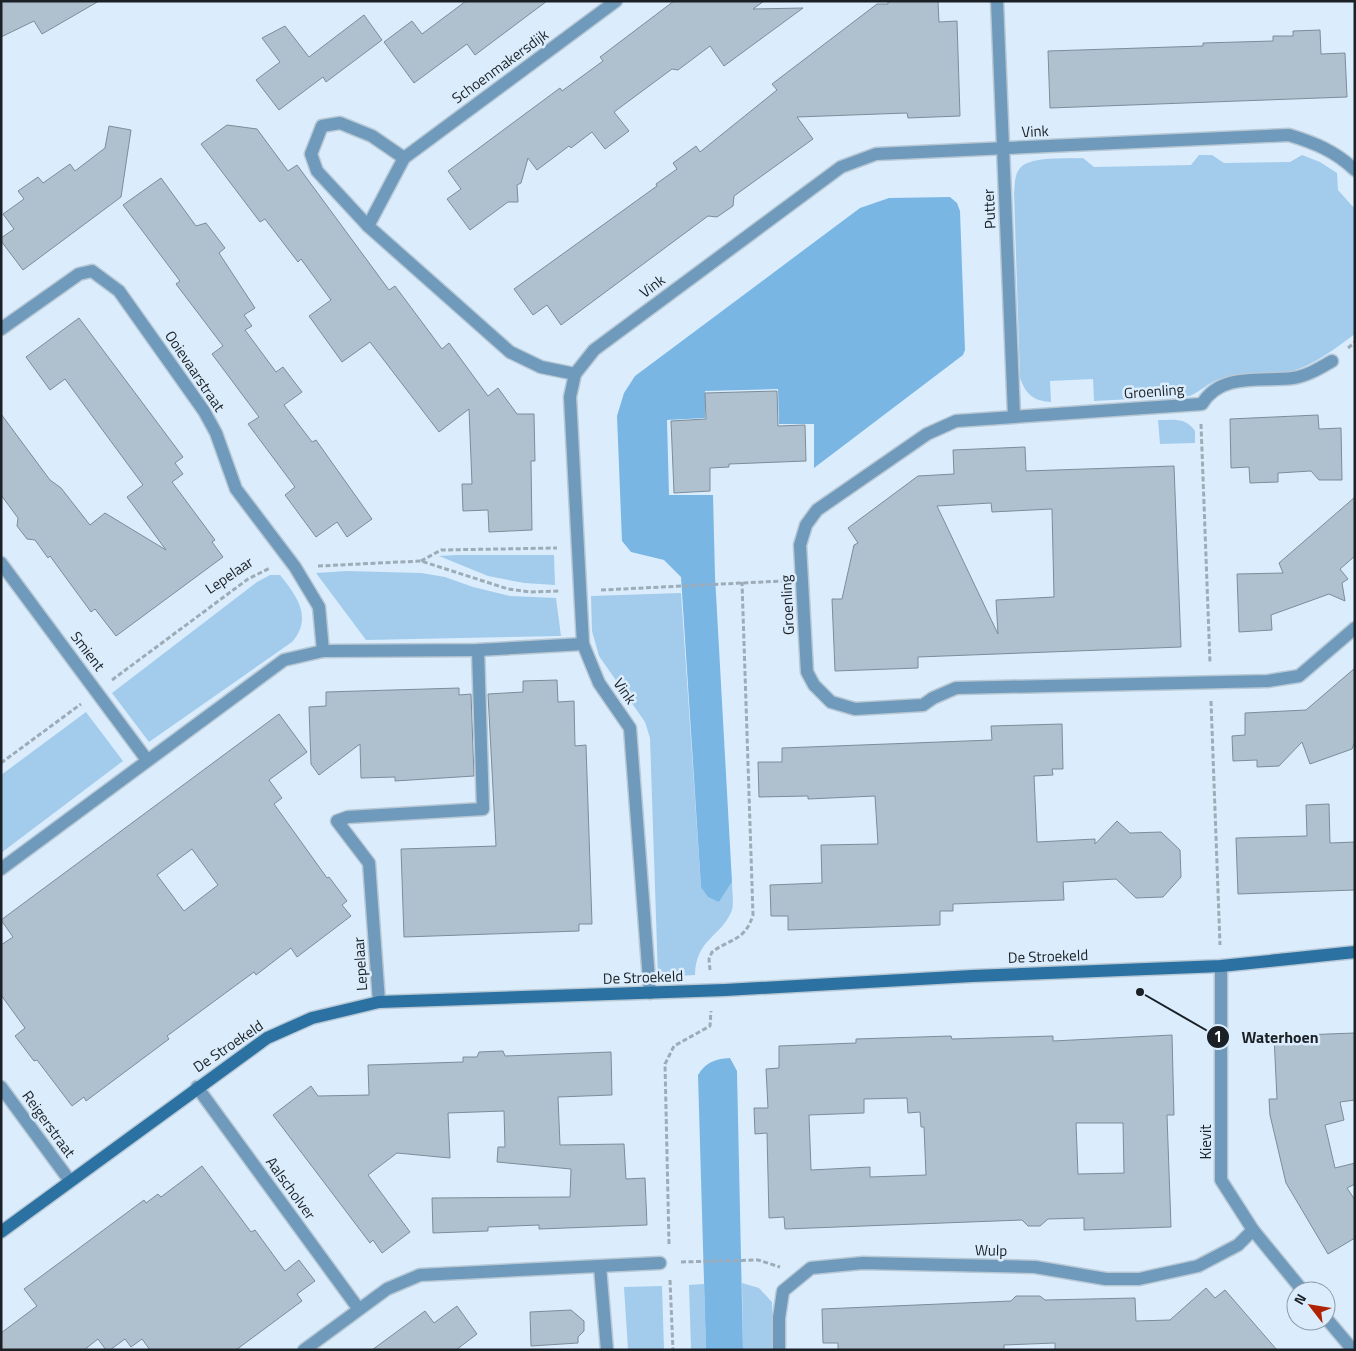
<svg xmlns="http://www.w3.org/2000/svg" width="1356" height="1351" font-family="'Titillium Web',sans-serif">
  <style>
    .green { fill: #a3ccec }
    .water { fill: #7ab6e4 }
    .building { fill: #afc0ce; stroke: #7c8c9a; fill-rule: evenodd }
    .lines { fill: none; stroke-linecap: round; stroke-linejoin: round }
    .street-casing { stroke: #b8c8d5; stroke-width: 15 }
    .secondary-casing { stroke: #b8c8d5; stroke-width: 15 }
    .path { stroke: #9eacb8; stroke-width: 3; stroke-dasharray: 5 2.5; stroke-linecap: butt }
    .street { stroke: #6f9abb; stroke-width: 12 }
    .secondary { stroke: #2b71a2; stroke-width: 12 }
    .labels { text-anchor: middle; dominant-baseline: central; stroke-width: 5; stroke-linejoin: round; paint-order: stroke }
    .street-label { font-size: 15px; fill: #1a2025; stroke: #dbedfc }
    .leader { fill: none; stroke: #1a2025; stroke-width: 2 }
    .callout-dot { fill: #1a2025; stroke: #dbedfc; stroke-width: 2 }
    .mark-label { font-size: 15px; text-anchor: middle; font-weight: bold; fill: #fff }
    .callout-label { font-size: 16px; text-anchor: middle; font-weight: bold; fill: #1a2025; stroke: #dbedfc; stroke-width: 5; stroke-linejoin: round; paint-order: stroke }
  </style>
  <rect width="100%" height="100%" fill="#dbedfc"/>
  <g class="green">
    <path d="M1199 155H1212L1224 163 1290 162 1302 155 1320 162 1337 173 1338 190 1355 209V334C1333 350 1312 367 1285 373 1263 378 1241 373 1219 379 1208 383 1201 391 1190 396L1094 401 1093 379 1050 381 1051 402C1034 401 1026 395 1020 378L1014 193C1015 185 1014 174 1021 167 1032 156 1068 159 1083 158L1094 167 1191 165Z"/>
    <path d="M1158 420C1174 420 1186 417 1195 431V443L1160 444Z"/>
    <polygon points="456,555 554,555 555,585 524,583 488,576 439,556"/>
    <polygon points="347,571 421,573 445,577 473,587 510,596 556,598 561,636 366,640 316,573"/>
    <path d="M270 575H280C297 596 313 618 292 642L149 742 112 693 257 582Z"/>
    <path d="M681 593 701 887 719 902 732 882C732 890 734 902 732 910 721 938 696 938 695 975L658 977 650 738 645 722 599 656 592 631 591 596Z"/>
    <polygon points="86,712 123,761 1,853 1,775"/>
    <polygon points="742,1283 759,1288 772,1302 773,1350 743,1350"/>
    <polygon points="704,1284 706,1350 691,1350 689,1285"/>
    <polygon points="662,1286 664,1350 628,1350 624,1287"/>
  </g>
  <g class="water">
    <polygon points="950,197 957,203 960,211 965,350 963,355 814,468 814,424 779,424 778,389 705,391 705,418 667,420 669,495 713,495 715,576 732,882 719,902 708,897 701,887 681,577 664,560 631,552 622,541 617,416 624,393 635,376 860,208 889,198"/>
    <path d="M730 1058 737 1071 743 1350H706L698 1075C706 1062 715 1059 730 1058Z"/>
  </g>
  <g class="building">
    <polygon points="1,1 99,1 42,34 34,21 1,37"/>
    <polygon points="466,1 547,1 475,55 467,44 414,83 384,42 412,21 422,34"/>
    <polygon points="674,1 764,1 753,9 803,8 724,66 710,46 678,70 672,69 614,112 629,131 605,149 592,132 571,148 569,146 537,170 528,158 521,183 517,185 518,202 508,202 470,230 447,199 461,189 448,171 560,88 562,91 603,61 600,57"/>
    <polygon points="888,1 938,1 939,22 957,21 960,116 908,118 907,113 797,117 813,139 734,196 733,206 717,217 708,216 561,325 547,305 533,315 514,289 657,186 656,184 677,169 673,163 696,146 700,152 777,90 772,84 877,4 888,4"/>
    <polygon points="364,15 382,40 326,82 323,77 279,110 256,80 280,62 262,38 285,26 309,57"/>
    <polygon points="1320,30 1321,54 1345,53 1347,97 1050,108 1048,51 1203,46 1203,43 1273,41 1273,36 1293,36 1293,31"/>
    <polygon points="227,125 257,129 288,171 297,165 389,290 395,286 442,349 449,343 488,396 498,388 517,414 534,414 535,461 531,461 532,530 489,532 488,510 463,511 462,484 472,484 469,409 439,432 370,342 342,362 309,316 331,300 301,259 298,262 265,219 260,222 201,144"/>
    <polygon points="109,126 131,130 121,197 23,270 1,241 1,238 14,229 3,214 24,199 18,191 38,177 43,183 70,164 75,171 105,148"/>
    <polygon points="161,178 196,226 206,223 225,248 219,253 255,308 244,315 252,326 245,330 276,372 283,367 302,392 284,405 312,442 316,440 372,519 347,537 337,522 316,537 285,495 295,487 248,424 259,417 212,354 223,346 176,284 180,281 123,205"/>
    <polygon points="79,318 183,457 175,463 183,474 172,482 215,540 212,542 223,557 116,636 95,609 91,612 50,556 48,558 35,540 27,539 17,526 18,518 1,495 1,414 50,480 61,488 90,525 105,513 166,550 127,497 143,485 65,379 50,390 26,357"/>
    <polygon points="777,391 778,426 805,425 806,461 729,464 729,467 710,468 710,491 674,493 671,421 706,419 705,393"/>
    <polygon points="1318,415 1319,429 1341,428 1342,480 1319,480 1311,471 1278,473 1278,482 1250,483 1249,467 1231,468 1230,419"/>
    <path d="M1025 447 1026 471 1174 466 1181 647 918 657V668L835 671 832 599H842L854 545 858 543 848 528 918 476 954 474 953 450ZM991 503 992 512 1052 509 1054 597 996 600 998 634 937 506Z"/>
    <polygon points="1355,497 1355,556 1340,569 1348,579 1342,583 1345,601 1329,594 1271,615 1272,630 1239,632 1237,574 1283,573 1279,563"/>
    <polygon points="1355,668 1355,741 1352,749 1310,764 1302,742 1279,766 1257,767 1257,760 1233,761 1232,736 1245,735 1245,713 1306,710"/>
    <polygon points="557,680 558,702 574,701 575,746 586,745 592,924 579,924 579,931 404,937 401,849 496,846 488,694 523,692 523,681"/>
    <polygon points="459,688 459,695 471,694 474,776 395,781 395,777 361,778 360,744 319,775 311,764 309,707 326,706 326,692"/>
    <path d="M279 714 307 752 269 780 282 798 274 804 327 878 329 877 347 901 342 905 351 916 297 957 291 948 256 975 254 972 167 1036 169 1039 86 1101 84 1097 72 1106 37 1060 34 1061 15 1036 25 1028 1 995V945L13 937 1 920ZM192 849 218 885 184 911 157 875Z"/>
    <polygon points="1062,724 1063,769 1052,769 1053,775 1034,776 1037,842 1095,839 1095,844 1117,821 1130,833 1161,832 1180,850 1181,877 1163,897 1136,898 1116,879 1063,882 1064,900 953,904 953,911 940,911 940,925 788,930 788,916 771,916 770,885 822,883 821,845 878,844 875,796 808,799 808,796 759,797 758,762 782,762 782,748 992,740 991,726"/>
    <polygon points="1329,804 1330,843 1355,842 1355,890 1238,894 1236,838 1307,836 1306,805"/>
    <polygon points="1355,1033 1355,1100 1340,1102 1344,1120 1325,1125 1335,1168 1355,1163 1355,1184 1347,1188 1355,1200 1355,1238 1328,1254 1286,1183 1270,1115 1269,1099 1277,1099 1274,1036"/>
    <path d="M1172 1035 1174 1115H1167L1171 1227 1084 1230V1218L1048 1219 1040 1226H1028L1022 1220 785 1229 784 1217 769 1218 767 1133 755 1134 754 1108H768L766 1069 779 1068V1046L856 1043V1039L951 1036 952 1039 1053 1036V1041ZM907 1098 908 1113 920 1112 921 1127H924L926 1175 870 1177V1167L811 1170 809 1115 864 1113V1099ZM1076 1123H1123L1124 1173 1078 1174Z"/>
    <polygon points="503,1051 505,1056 611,1052 612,1095 558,1097 560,1145 624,1144 626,1179 645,1178 647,1225 539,1229 539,1225 488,1227 488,1231 433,1233 432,1198 570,1197 571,1169 497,1162 498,1147 505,1147 504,1111 448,1113 450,1158 397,1153 368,1175 410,1232 382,1253 373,1240 370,1243 273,1115 311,1086 318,1096 369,1095 368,1065 463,1062 463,1057 477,1057 479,1052"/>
    <polygon points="202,1166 251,1232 255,1230 285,1271 299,1260 315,1281 297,1294 302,1301 236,1350 150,1350 142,1339 131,1347 125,1339 110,1350 106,1350 98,1339 84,1350 1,1350 1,1333 37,1306 24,1289 144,1200 146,1203 158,1194 161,1197"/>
    <polygon points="1206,1288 1215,1298 1225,1290 1277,1350 1055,1350 1055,1343 1004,1345 1004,1350 838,1350 838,1343 823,1343 822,1309 1011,1301 1016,1296 1040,1296 1045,1300 1135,1298 1136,1321 1170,1320"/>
    <polygon points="457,1306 477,1334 456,1350 372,1350 425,1311 434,1323"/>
    <polygon points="571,1310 584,1321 584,1331 578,1337 578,1343 531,1346 530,1312"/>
  </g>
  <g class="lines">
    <defs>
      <g id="street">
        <polyline points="997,1 1014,415"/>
        <polyline points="404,158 372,136 340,123 322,126 311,154 317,171 368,226 510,352 541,367 575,374"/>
        <polyline points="368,226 404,158 616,1"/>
        <polyline points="1,329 79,274 92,271 119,291 204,411 216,433 236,489 295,567 319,607 323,651"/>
        <path d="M1332 361C1320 368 1307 376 1293 378 1261 382 1221 372 1202 404L956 421 927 434 817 510 806 525 800 545 807 672 814 685 831 702 855 709 923 705 933 698 956 688 1268 681 1299 676 1355 628"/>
        <polyline points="1,563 147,760"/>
        <polyline points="1,869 284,660 323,651 478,650 583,644"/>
        <polyline points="1221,966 1221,1180 1253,1230 1303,1291"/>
        <path d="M650 993 630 728 599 683 583 644 570 397 575 374 594 350 841 167 876 154 1289 135C1315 143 1335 151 1355 170"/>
        <polyline points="379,1002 369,863 337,821 348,817 483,809 478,650"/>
        <polyline points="1,1087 70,1181"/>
        <polyline points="197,1087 358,1308"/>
        <polyline points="600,1267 607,1350"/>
        <polyline points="1326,1318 1353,1350"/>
        <polyline points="304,1350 387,1289 420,1275 660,1263"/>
        <polyline points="779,1350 779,1318 783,1291 811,1268 863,1263 1035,1267 1106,1279 1139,1279 1198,1266 1238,1245 1253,1230"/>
      </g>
      <polyline id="secondary" points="1,1232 267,1038 312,1018 379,1002 725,990 972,976 1221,966 1355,952"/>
    </defs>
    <use href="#street" class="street-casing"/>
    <use href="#secondary" class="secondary-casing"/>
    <g class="path">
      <polyline points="1348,348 1355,342"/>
      <polyline points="1201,424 1210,663"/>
      <polyline points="421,561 441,550 557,548"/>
      <polyline points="318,566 421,561 508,589 530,592 560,591"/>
      <polyline points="601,590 782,581"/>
      <polyline points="112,680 248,579 270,568"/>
      <polyline points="1211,701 1220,945"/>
      <polyline points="1,763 81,704"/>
      <path d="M710 970 709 959 712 952C731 938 745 941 753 915L742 582"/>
      <polyline points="669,1244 665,1064 674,1046 710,1026 711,1011"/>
      <polyline points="681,1262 758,1260 780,1267"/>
      <polyline points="670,1280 673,1350"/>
    </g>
    <use href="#street" class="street"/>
    <use href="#secondary" class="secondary"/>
  </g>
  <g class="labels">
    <g class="street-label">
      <text transform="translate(500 66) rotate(-36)">Schoenmakersdijk</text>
      <text transform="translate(1035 131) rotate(-3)">Vink</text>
      <text transform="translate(989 209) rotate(-93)">Putter</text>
      <text transform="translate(652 286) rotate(-37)">Vink</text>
      <text transform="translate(195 371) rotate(56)">Ooievaarstraat</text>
      <text transform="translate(1154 391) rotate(-4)">Groenling</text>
      <text transform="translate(229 575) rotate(-34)">Lepelaar</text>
      <text transform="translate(787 605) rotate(-93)">Groenling</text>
      <text transform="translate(88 651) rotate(53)">Smient</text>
      <text transform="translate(625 691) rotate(55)">Vink</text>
      <text transform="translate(1048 956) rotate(-2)">De Stroekeld</text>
      <text transform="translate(360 964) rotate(-94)">Lepelaar</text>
      <text transform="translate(643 977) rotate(-2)">De Stroekeld</text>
      <text transform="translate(228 1046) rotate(-34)">De Stroekeld</text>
      <text transform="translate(49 1124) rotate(54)">Reigerstraat</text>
      <text transform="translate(1205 1142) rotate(-90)">Kievit</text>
      <text transform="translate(291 1188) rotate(54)">Aalscholver</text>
      <text transform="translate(991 1250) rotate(1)">Wulp</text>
    </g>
  </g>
  <path class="leader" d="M1140 992L1218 1037"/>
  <g class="callout-dot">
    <circle cx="1140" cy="992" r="5"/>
    <circle cx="1218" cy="1037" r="12"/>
  </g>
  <g class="mark-label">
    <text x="1218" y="1042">1</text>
  </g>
  <g class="callout-label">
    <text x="1280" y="1043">Waterhoen</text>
  </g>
  <rect width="1356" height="1351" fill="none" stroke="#1a2025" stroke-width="5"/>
  <g transform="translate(1311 1306) rotate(301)"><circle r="24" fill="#dbedfc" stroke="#8e9ba6"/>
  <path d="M0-4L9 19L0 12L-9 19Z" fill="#af2203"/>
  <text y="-8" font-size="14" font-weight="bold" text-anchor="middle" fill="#1a2025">N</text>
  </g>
</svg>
